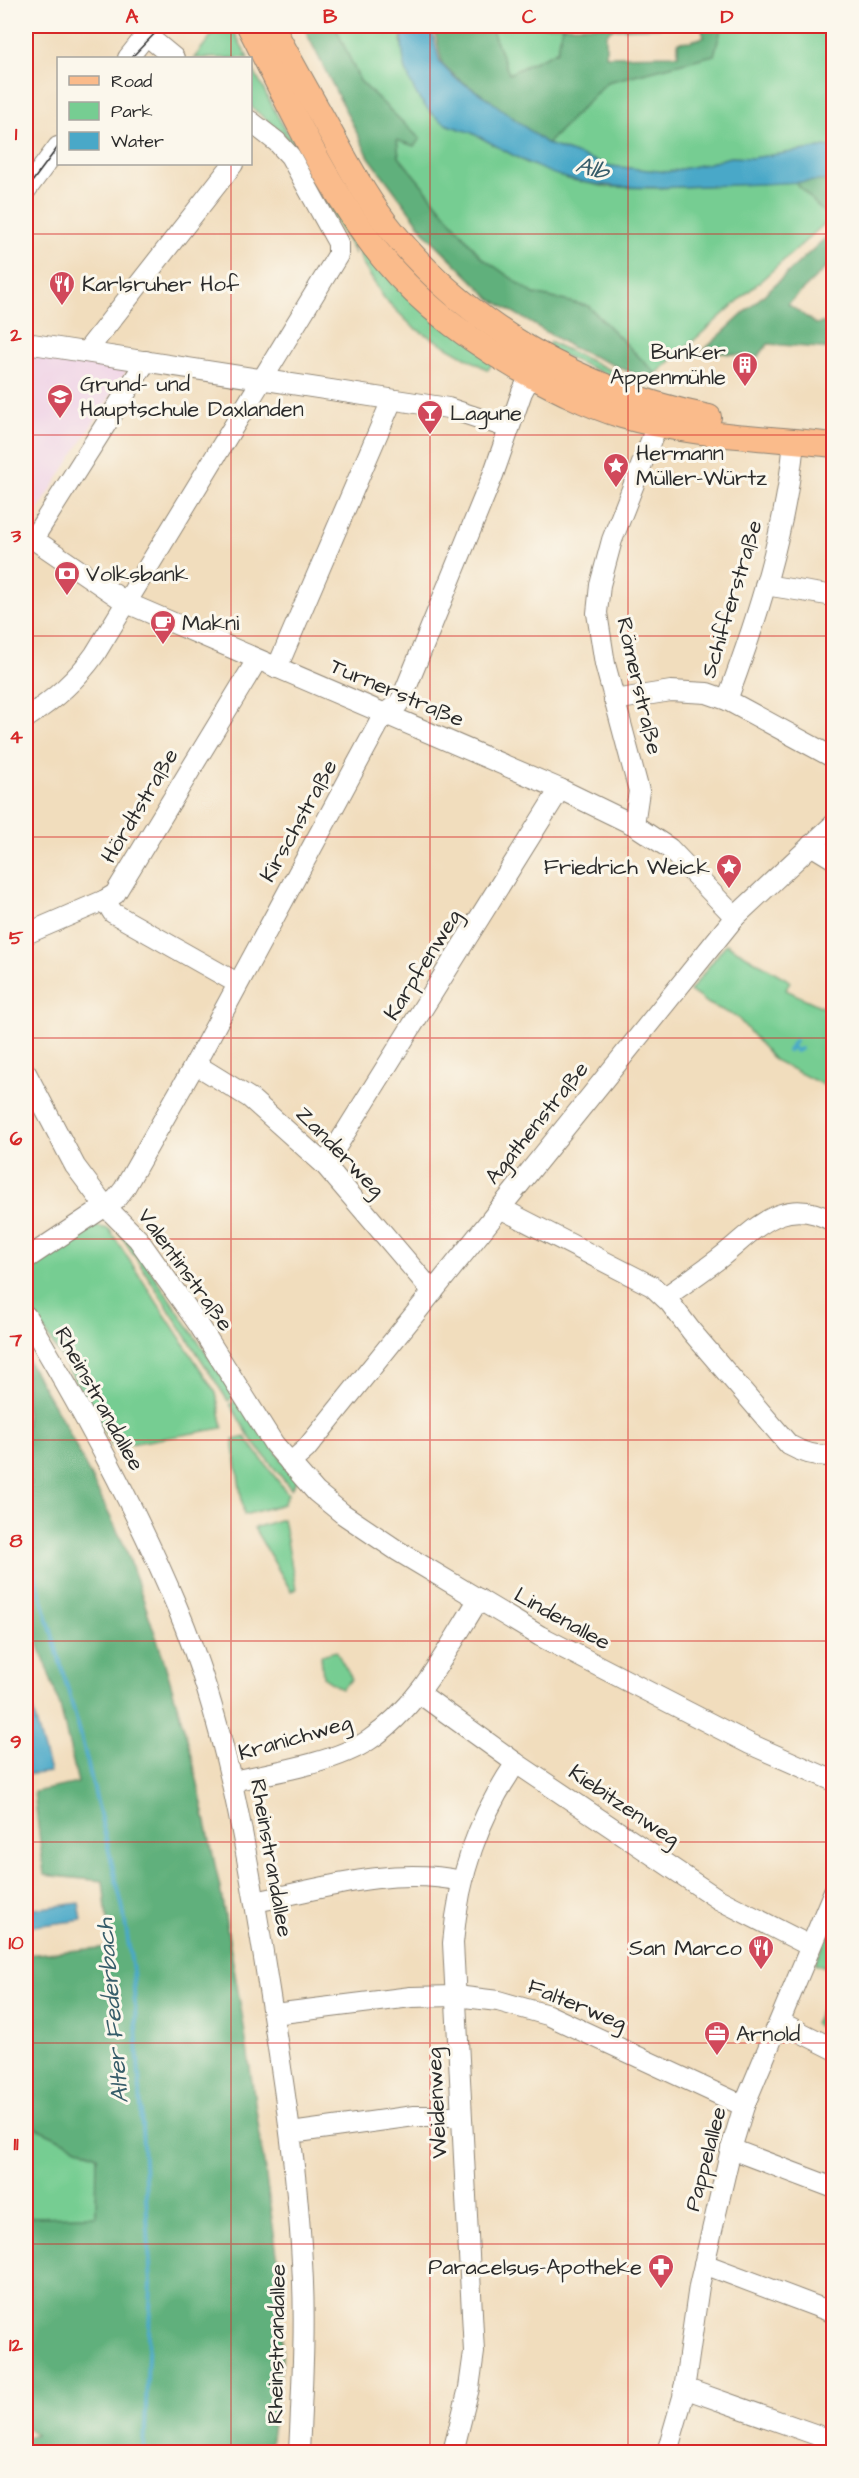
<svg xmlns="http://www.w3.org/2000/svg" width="859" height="2478" font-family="'Architects Daughter',sans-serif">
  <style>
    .built { fill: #efd0e6 }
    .green { fill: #76cd92; stroke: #507c5e; stroke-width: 1.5 }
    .forest { fill: #60b07c; stroke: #466e54; stroke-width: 1.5 }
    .water { fill: #49a8c8; stroke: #3a6a7a; stroke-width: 1.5 }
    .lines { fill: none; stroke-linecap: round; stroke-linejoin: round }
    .stream { stroke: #49a8c8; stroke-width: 4 }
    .minor-casing { stroke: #8e8474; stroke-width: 22 }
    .major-casing { stroke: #8e8474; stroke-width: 26 }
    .minor { stroke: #fff; stroke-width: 20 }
    .major { stroke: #fabb8b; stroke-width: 24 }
    .tram { stroke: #2b2b2b; stroke-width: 1.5 }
    .grid { fill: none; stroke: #d62828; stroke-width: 1.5; stroke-opacity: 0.55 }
    .labels { text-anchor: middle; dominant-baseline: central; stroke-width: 6; stroke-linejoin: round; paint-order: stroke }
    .poi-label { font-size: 22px; fill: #2b2b2b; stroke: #fbf7ec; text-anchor: start }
    .street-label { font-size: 22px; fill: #2b2b2b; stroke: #fbf7ec }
    .water-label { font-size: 24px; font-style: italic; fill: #375d6a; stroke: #fbf7ec }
    .neatline { fill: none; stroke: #d62828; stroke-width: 2 }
    .grid-label { font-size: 20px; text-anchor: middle; font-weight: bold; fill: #d62828 }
  </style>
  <rect width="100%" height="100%" fill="#fbf7ec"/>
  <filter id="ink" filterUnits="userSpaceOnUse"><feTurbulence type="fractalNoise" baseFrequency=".0167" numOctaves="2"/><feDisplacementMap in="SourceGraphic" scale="12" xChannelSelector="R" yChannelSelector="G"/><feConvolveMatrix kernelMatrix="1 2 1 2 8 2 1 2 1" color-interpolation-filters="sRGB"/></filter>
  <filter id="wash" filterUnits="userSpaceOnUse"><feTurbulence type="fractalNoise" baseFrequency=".008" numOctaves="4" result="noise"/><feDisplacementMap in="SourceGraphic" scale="24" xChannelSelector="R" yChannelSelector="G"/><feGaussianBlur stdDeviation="1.35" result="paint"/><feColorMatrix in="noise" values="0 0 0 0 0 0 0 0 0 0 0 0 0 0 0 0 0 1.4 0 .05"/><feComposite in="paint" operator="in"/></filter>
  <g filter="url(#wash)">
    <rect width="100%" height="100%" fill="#f1ddbd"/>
    <polygon class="built" points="26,355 46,355 124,368 126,372 33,518 26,512"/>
    <g class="green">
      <polygon points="209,26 231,26 248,58 194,58 215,31"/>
      <polygon points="335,26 404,26 401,39 406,73 448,125 469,131 527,163 568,179 606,187 657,188 795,182 830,219 656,374 588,306 534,294 481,257 399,157 397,139 420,139 360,81"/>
      <polygon points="490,26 563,26 557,51 509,74"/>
      <polygon points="612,26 701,26 612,29"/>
      <polygon points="722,26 833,26 833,146 752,158 730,157 706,164 667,172 610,166 547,144 607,82 714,55"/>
      <polygon points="250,64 282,124 349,230 355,254 300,157 283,133 251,107"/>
      <polygon points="354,230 493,362 488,370 414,328 384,298 362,263"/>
      <polygon points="550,342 642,385 616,379 547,348"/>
      <polygon points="726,944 790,981 786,990 833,1012 833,1090 774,1060 737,1017 709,1004 690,991"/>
      <polygon points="119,1224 235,1396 228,1401 117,1229"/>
      <polygon points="94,1226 109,1229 216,1393 223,1428 113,1447 63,1360 26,1302 26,1274"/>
      <polygon points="238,1400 297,1480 291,1489 251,1439 230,1404"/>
      <polygon points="245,1437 288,1494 283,1504 244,1515 233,1440"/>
      <polygon points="283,1519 296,1589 291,1591 254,1528"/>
      <polygon points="336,1651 352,1679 341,1689 323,1677 321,1655"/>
      <polygon points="833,1922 833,1970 815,1963"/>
      <polygon points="833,1982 833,2034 814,2024"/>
      <polygon points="26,2123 97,2156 96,2216 26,2217"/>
    </g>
    <g class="forest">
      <polygon points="303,26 335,26 360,81 420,139 414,146 397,140 399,157 481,257 534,294 588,306 656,374 650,377 640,376 573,348 491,299 428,236 369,157"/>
      <polygon points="434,26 490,26 509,74 557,51 563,26 612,26 612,29 606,34 606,56 678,55 678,42 691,41 704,37 701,26 722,26 714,55 607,82 547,144 487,98 456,77 442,63"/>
      <polygon points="833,180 833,217 830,219 795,182"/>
      <polygon points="833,231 833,261 788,304 816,324 833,321 833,349 768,344 758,357 703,351"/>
      <polygon points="26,1358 65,1424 126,1549 162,1654 191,1752 220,1888 243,2020 279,2267 282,2360 269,2452 26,2452 26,2438 36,2435 26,2427 26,2217 96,2216 97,2156 26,2123 26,1955 110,1947 103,1881 44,1875 34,1792 78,1783 60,1706 26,1608"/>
    </g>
    <g class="water">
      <path d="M404 26H431L440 63 455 78 487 98 547 144 610 166 667 172 706 164 730 157 752 158 833 146V180C790 183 746 185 701 186 657 188 614 190 570 179 535 170 504 149 472 133 463 129 454 128 446 124 413 104 397 62 404 26Z"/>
      <polygon points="26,1685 50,1772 26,1775"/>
      <polygon points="79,1903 82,1920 26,1927 26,1910"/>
    </g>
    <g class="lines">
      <g class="stream">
        <polyline points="792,1047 796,1051 800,1049"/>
        <polyline points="788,1051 795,1041"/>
        <polyline points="26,1543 80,1732 123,1909 133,1972 151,2284 144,2452"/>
      </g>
    </g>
  </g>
  <g filter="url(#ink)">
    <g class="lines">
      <defs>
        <g id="minor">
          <polyline points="141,26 151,39 174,58"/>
          <polyline points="128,58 147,34"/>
          <polyline points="26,190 58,147"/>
          <polyline points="26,343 448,408 509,428"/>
          <polyline points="86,352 233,164"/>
          <polyline points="26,534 127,603 560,789 634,825 669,848 735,917"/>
          <polyline points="33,539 146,361"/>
          <polyline points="765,585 834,596"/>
          <polyline points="277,668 392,400"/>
          <polyline points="614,700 671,691 707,693 727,700 834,758"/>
          <path d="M727 700C758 617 786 529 794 441"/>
          <path d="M26 718C54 700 76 681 95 654L338 255V243L290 156 277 142 250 121"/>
          <polyline points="634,825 639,791 605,664 597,613 600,585 612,540 654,433 656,424"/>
          <polyline points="811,845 834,859"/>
          <polyline points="105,900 113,913 237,983"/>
          <polyline points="26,934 105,900 115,894 257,660"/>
          <polyline points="195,1064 250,1098 325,1165 433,1292"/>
          <polyline points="26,1073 75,1166 105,1206 138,1239 199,1325 274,1444 316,1492 343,1514 398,1551 540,1636 750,1744 834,1781"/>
          <polyline points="325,1165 560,789"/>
          <path d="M500 1208 652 1286 670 1303 692 1332 789 1445C803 1453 817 1457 834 1456"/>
          <polyline points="26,1259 116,1199 124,1189 195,1064 384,714 398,704 402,698 493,475 522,392 537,364"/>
          <path d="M665 1297C684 1284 703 1271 721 1257 757 1228 784 1193 834 1222"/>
          <path d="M26 1316C82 1409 135 1507 177 1607 227 1726 247 1851 267 1977 282 2072 297 2166 302 2262 306 2325 302 2389 299 2452"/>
          <polyline points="290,1463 306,1449 735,917 834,824"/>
          <polyline points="419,1693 516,1763 718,1899 810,1946"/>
          <path d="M233 1781C274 1772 335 1763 369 1740 419 1707 448 1648 479 1599"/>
          <path d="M256 1902C323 1888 393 1866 462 1881"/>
          <polyline points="274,2014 411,1997 456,1996 498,2001 548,2015 744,2106"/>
          <polyline points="780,2022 834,2049"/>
          <polyline points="291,2133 414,2116 461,2116"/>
          <polyline points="731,2149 834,2188"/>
          <polyline points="704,2264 834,2313"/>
          <polyline points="684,2388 834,2441"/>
          <path d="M453 2452 469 2388 474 2352 453 1943C459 1874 477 1820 516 1763"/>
          <polyline points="667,2452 683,2397 699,2286 731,2149 744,2106 834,1891"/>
        </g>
        <g id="major">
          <path d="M249 26C285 97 319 171 366 236 405 292 460 335 519 369 552 387 586 405 622 416 690 436 764 437 834 445"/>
          <path d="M272 26C288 57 305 87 322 117 342 153 361 190 385 222 464 325 584 392 709 417"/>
        </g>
      </defs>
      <use href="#minor" class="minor-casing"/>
      <use href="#major" class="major-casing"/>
      <use href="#minor" class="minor"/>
      <use href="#major" class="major"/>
      <g class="tram">
        <polyline points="131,58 162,26"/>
        <polyline points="26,190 58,147"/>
      </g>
    </g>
  </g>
  <path class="grid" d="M231 26V58M430 26V2452M628 26V2452M231 164V2452M26 234H834M26 435H834M26 636H834M26 837H834M26 1038H834M26 1239H834M26 1440H834M26 1641H834M26 1842H834M26 2043H834M26 2244H834"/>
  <defs>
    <symbol id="restaurant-pin" viewBox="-11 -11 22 30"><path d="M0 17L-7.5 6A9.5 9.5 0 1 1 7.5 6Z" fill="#d1495b" stroke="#fbf7ec"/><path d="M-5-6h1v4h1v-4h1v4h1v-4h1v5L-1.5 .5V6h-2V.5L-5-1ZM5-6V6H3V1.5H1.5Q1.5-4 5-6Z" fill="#fff"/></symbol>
    <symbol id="building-pin" viewBox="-11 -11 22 30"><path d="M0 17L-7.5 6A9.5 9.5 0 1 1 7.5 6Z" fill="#d1495b" stroke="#fbf7ec"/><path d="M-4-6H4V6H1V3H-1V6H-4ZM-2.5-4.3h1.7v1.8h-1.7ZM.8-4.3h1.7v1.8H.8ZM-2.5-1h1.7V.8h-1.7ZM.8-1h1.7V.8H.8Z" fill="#fff"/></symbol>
    <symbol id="school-pin" viewBox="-11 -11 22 30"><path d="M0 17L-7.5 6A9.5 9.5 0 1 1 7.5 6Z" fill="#d1495b" stroke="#fbf7ec"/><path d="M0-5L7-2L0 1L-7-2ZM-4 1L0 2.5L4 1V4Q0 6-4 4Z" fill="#fff"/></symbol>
    <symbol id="bar-pin" viewBox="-11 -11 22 30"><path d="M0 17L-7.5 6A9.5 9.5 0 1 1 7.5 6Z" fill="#d1495b" stroke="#fbf7ec"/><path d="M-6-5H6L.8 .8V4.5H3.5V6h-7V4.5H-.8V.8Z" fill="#fff"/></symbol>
    <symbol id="sight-pin" viewBox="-11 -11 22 30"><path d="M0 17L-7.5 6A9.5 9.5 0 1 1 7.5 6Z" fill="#d1495b" stroke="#fbf7ec"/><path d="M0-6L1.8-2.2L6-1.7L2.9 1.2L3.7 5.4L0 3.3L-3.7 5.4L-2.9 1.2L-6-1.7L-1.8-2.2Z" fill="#fff"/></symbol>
    <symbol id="bank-pin" viewBox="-11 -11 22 30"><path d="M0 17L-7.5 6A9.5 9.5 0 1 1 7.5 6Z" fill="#d1495b" stroke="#fbf7ec"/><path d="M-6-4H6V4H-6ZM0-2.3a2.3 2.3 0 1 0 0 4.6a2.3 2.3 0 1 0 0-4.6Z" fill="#fff"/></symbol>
    <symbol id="cafe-pin" viewBox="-11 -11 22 30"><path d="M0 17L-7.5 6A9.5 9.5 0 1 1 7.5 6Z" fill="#d1495b" stroke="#fbf7ec"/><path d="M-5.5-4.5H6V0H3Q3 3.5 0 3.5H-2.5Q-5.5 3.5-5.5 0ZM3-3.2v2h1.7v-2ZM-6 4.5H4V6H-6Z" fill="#fff"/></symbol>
    <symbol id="office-pin" viewBox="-11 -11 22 30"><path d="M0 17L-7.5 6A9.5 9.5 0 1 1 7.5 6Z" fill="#d1495b" stroke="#fbf7ec"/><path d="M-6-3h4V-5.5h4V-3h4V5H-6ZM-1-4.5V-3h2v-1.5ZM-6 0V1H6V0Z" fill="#fff"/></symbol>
    <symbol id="pharmacy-pin" viewBox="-11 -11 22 30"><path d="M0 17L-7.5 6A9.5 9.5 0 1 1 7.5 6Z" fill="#d1495b" stroke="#fbf7ec"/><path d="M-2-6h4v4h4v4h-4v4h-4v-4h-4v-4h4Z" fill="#fff"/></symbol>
  </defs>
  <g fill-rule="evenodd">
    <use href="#restaurant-pin" x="47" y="269" width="30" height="40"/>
    <use href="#building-pin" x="730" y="350" width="30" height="40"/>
    <use href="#school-pin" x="45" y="382" width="30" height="40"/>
    <use href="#bar-pin" x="415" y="398" width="30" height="40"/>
    <use href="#sight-pin" x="601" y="451" width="30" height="40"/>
    <use href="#bank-pin" x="52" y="559" width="30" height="40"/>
    <use href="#cafe-pin" x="148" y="608" width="30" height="40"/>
    <use href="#sight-pin" x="714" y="852" width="30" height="40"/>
    <use href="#restaurant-pin" x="746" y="1933" width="30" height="40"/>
    <use href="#office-pin" x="702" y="2019" width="30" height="40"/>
    <use href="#pharmacy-pin" x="646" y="2252" width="30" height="40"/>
  </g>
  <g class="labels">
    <g class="poi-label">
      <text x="82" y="284">Karlsruher Hof</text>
      <text x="726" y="352" text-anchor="end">Bunker<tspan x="726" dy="25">Appenmühle</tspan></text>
      <text x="80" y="384">Grund- und<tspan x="80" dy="25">Hauptschule Daxlanden</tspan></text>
      <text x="450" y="413">Lagune</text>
      <text x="636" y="453">Hermann<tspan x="636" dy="25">Müller-Würtz</tspan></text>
      <text x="86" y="574">Volksbank</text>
      <text x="182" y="623">Makni</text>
      <text x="710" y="867" text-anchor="end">Friedrich Weick</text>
      <text x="742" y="1948" text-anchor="end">San Marco</text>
      <text x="736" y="2034">Arnold</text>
      <text x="642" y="2267" text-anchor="end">Paracelsus-Apotheke</text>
    </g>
    <g class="street-label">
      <text transform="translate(732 599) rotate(-73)">Schifferstraße</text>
      <text transform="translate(639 686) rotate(77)">Römerstraße</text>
      <text transform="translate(397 693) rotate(23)">Turnerstraße</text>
      <text transform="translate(140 806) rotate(-59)">Hördtstraße</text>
      <text transform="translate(299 821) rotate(-61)">Kirschstraße</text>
      <text transform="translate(423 965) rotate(-58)">Karpfenweg</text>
      <text transform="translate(537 1123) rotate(-51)">Agathenstraße</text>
      <text transform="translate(340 1152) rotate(46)">Zanderweg</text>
      <text transform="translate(185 1270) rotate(54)">Valentinstraße</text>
      <text transform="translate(99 1399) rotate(61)">Rheinstrandallee</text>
      <text transform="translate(562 1619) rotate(29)">Lindenallee</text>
      <text transform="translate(295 1738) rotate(-16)">Kranichweg</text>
      <text transform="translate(624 1806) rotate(34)">Kiebitzenweg</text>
      <text transform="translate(271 1858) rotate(80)">Rheinstrandallee</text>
      <text transform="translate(577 2005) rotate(22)">Falterweg</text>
      <text transform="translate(437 2103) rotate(-93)">Weidenweg</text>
      <text transform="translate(706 2159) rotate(-75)">Pappelallee</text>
      <text transform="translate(277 2344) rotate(-89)">Rheinstrandallee</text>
    </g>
    <g class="water-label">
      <text transform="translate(592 169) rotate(16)">Alb</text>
      <text transform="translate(113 2011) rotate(-95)">Alter Federbach</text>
    </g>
  </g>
  <rect width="859" height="2478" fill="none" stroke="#fbf7ec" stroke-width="66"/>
  <rect x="57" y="57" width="195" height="108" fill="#fbf7ec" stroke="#a8a59f" stroke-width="1.5"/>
  <rect x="69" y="76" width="30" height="9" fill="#fabb8b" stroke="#a8a59f" stroke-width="1.5"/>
  <text x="111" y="87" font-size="18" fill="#2b2b2b">Road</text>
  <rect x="69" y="102" width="30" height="18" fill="#76cd92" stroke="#a8a59f" stroke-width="1.5"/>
  <text x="111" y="117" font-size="18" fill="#2b2b2b">Park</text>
  <rect x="69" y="132" width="30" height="18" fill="#49a8c8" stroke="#a8a59f" stroke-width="1.5"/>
  <text x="111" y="147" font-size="18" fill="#2b2b2b">Water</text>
  <rect x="33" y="33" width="793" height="2412" class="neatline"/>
  <g class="grid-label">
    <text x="132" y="23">A</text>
    <text x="330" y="23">B</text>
    <text x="529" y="23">C</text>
    <text x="727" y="23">D</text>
    <text x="16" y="140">1</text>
    <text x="16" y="341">2</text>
    <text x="16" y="542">3</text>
    <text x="16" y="743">4</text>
    <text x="16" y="944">5</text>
    <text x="16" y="1145">6</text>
    <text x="16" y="1346">7</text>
    <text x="16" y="1547">8</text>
    <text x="16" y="1748">9</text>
    <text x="16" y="1949">10</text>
    <text x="16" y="2150">11</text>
    <text x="16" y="2351">12</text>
  </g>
</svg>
